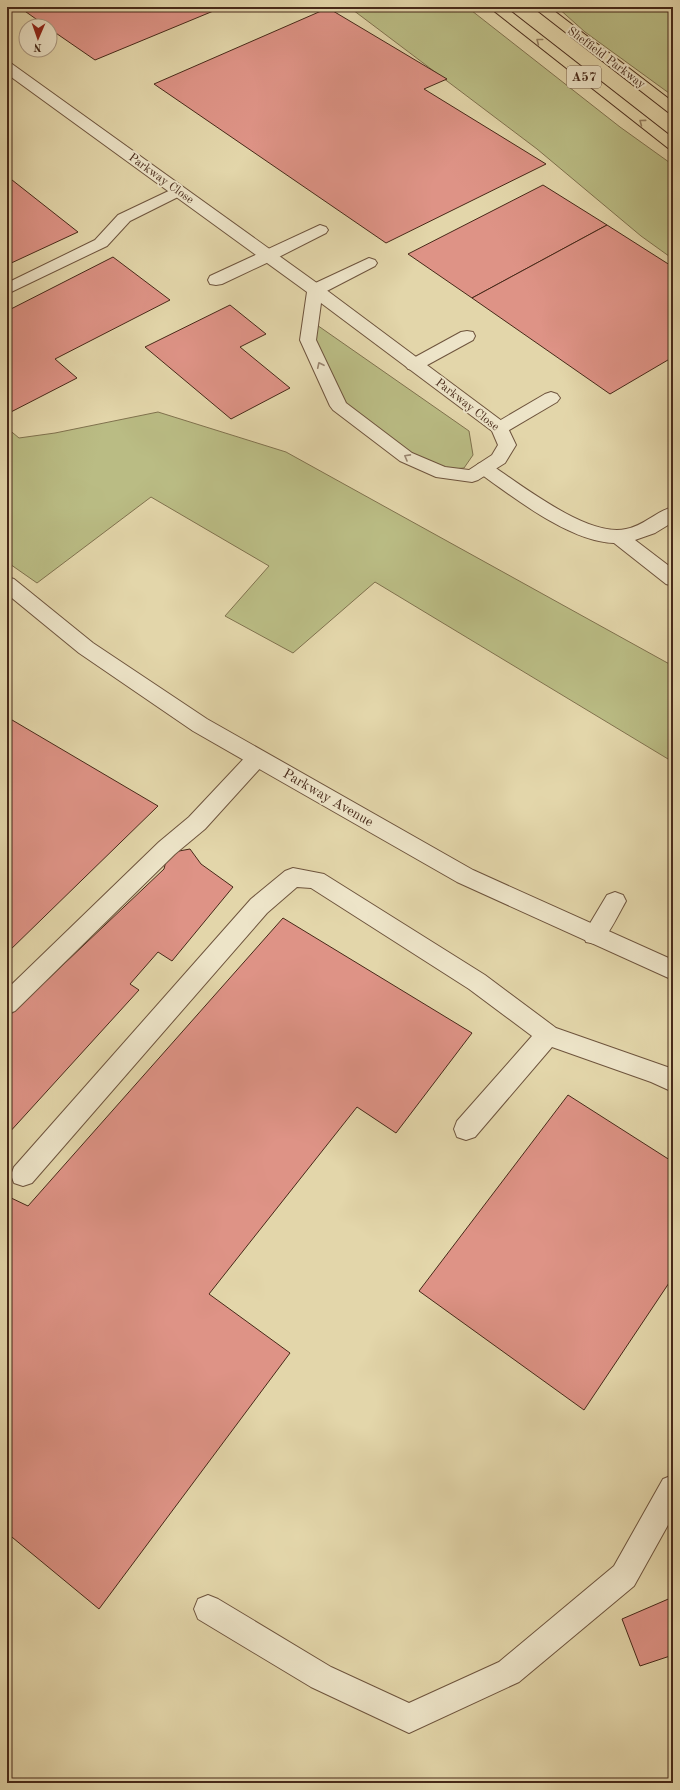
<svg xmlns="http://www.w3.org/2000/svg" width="680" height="1790" font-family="'Old Standard TT',serif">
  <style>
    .green { fill: #babc84; stroke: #80724e }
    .building { fill: #de9386; stroke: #472919 }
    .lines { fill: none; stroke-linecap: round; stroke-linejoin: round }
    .lane-casing { stroke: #6e543d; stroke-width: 2 }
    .street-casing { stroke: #6e543d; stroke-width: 2 }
    .highway-casing { stroke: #472919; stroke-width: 2 }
    .lane { fill: #ede4c8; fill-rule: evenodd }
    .street { fill: #ede4c8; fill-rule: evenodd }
    .highway { fill: #e3d6aa; fill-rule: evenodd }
    .oneway { stroke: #958062 }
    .oneway2 { stroke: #9a8670 }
    .labels { text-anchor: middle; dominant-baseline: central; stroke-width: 4; stroke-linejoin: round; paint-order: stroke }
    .far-street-label { font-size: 12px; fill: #472919; stroke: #ede4c8 }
    .shield { fill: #ede4c8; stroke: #79614e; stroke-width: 1 }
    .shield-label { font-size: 13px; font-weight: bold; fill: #472919 }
    .street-label { font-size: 14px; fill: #472919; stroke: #ede4c8 }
  </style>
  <rect width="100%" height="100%" fill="#e3d6aa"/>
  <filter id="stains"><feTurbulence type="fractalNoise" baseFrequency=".005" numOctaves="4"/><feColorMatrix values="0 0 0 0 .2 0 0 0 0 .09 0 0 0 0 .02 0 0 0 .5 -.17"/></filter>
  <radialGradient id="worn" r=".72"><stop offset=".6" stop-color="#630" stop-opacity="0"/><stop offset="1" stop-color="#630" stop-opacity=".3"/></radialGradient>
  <g class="green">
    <polygon points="349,7 467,7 620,127 673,165 673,259 641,236 537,149"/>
    <polygon points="557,7 673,8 673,96 585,32"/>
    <polygon points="304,316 469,431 473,455 464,468 440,470 410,454 338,400"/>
    <polygon points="158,412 286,452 673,666 673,762 375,582 293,653 225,616 269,566 151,497 37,583 7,562 7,428 19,438 55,433"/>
  </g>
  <g class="building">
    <polygon points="19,7 223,7 95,60 50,29 50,26 46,26"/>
    <polygon points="328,8 447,79 424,89 546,164 386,243 154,84"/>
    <polygon points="7,176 78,232 7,265"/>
    <polygon points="543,185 607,225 472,298 408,254"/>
    <polygon points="607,225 673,267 673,357 610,394 472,298"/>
    <polygon points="113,257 170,300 55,359 77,378 7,414 7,311"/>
    <polygon points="230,305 266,334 240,347 290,388 231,419 145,347"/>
    <polygon points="7,717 158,806 7,953"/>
    <polygon points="190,849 201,864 233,887 172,961 158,952 130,984 139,990 7,1135 7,1018 164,869 168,853"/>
    <polygon points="283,918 472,1033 396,1133 357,1107 209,1294 290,1353 99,1609 7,1533 7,1196 28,1206"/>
    <polygon points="568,1095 673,1162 673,1277 584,1410 419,1291"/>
    <polygon points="673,1597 673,1655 640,1666 622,1619"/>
  </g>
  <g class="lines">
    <defs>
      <g id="lane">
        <polygon points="177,187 182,189 185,192 182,195 130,221 107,246 7,294 7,283 95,240 118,215"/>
        <polygon points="320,225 326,227 328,230 326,233 273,260 222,284 216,285 210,284 208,280 210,276"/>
        <polygon points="369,258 375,260 377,263 375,266 321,294 315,295 309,294 307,290 309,286"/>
        <polygon points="467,331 473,332 475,336 473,340 420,369 414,370 408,369 405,365 408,361 461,332"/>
        <polygon points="551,392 557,394 560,398 557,402 506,432 500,434 494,432 491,428 494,424 545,394"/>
        <path d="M484 462 490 464C521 485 589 538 626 529 644 526 656 511 673 507V522L655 533 635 540 673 569V586L666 584 614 543C570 542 513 497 478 472L475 468 478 464Z"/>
        <polygon points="257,750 264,752 267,758 264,764 205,829 175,854 15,1011 7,1014 7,989 159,842 189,817 250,752"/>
        <polygon points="293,868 324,874 485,975 556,1028 673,1069 673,1092 651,1082 552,1047 475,1137 466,1140 457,1137 454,1129 457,1121 532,1036 469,989 311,888 297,887 267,913 32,1183 23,1186 14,1183 11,1175 14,1167 251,899 285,871"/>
        <path d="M615 892 623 895 626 901C622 908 607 938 601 942 596 945 591 943 586 942L583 935 607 895Z"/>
        <polygon points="673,1475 673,1516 634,1586 519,1682 409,1733 311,1687 198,1619 194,1609 198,1599 208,1595 218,1599 331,1667 409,1703 499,1662 614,1566 663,1479"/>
      </g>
      <g id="street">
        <path d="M7 63 12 64 321 286 506 424 516 445 505 463 478 480 472 482 436 477 400 461 333 410 330 406 300 340 307 292 7 74ZM321 303 492 431 498 445 492 455 469 470 445 467 412 453 346 403 316 340Z"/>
        <polygon points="7,577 14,579 93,643 207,719 473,870 673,960 673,980 457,882 193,731 79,653 7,594"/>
      </g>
      <g id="highway">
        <polygon points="489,7 505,7 673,138 673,149 668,148"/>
        <polygon points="533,7 549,7 673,102 673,113 668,112"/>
      </g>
    </defs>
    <use href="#lane" class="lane-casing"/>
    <use href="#street" class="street-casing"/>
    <use href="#highway" class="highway-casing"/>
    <use href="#lane" class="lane"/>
    <use href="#street" class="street"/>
    <use href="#highway" class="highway"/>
  </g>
  <defs><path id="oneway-chevron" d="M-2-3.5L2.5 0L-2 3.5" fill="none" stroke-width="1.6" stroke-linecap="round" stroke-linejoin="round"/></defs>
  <g class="oneway">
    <use href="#oneway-chevron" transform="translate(539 41) rotate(-142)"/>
    <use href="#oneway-chevron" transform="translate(642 122) rotate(-143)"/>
  </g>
  <g class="oneway2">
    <use href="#oneway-chevron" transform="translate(320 365) rotate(-115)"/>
    <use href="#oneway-chevron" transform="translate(407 457) rotate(-151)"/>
  </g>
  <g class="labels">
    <g class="far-street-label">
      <text transform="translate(606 58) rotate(37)">Sheffield Parkway</text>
      <text transform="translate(161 179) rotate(36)">Parkway Close</text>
      <text transform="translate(467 405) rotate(38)">Parkway Close</text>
    </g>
    <rect class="shield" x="567" y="66" width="34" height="22" rx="3"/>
    <g class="shield-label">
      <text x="584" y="77">A57</text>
    </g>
    <g class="street-label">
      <text transform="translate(328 798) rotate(30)">Parkway Avenue</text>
    </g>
  </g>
  <rect width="680" height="1790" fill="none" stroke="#e3d6aa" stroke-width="24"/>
  <rect x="8" y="8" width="664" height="1774" fill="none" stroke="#472919" stroke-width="2"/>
  <rect x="12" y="12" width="656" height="1766" fill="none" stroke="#472919"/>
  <g transform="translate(38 38) rotate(182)"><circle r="19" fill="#ede4c8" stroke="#ab9982"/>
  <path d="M0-3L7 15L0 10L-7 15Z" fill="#8f2418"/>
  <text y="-6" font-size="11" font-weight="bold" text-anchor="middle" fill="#472919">N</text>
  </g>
  <rect width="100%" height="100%" filter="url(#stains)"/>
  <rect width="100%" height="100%" fill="url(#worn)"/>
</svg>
